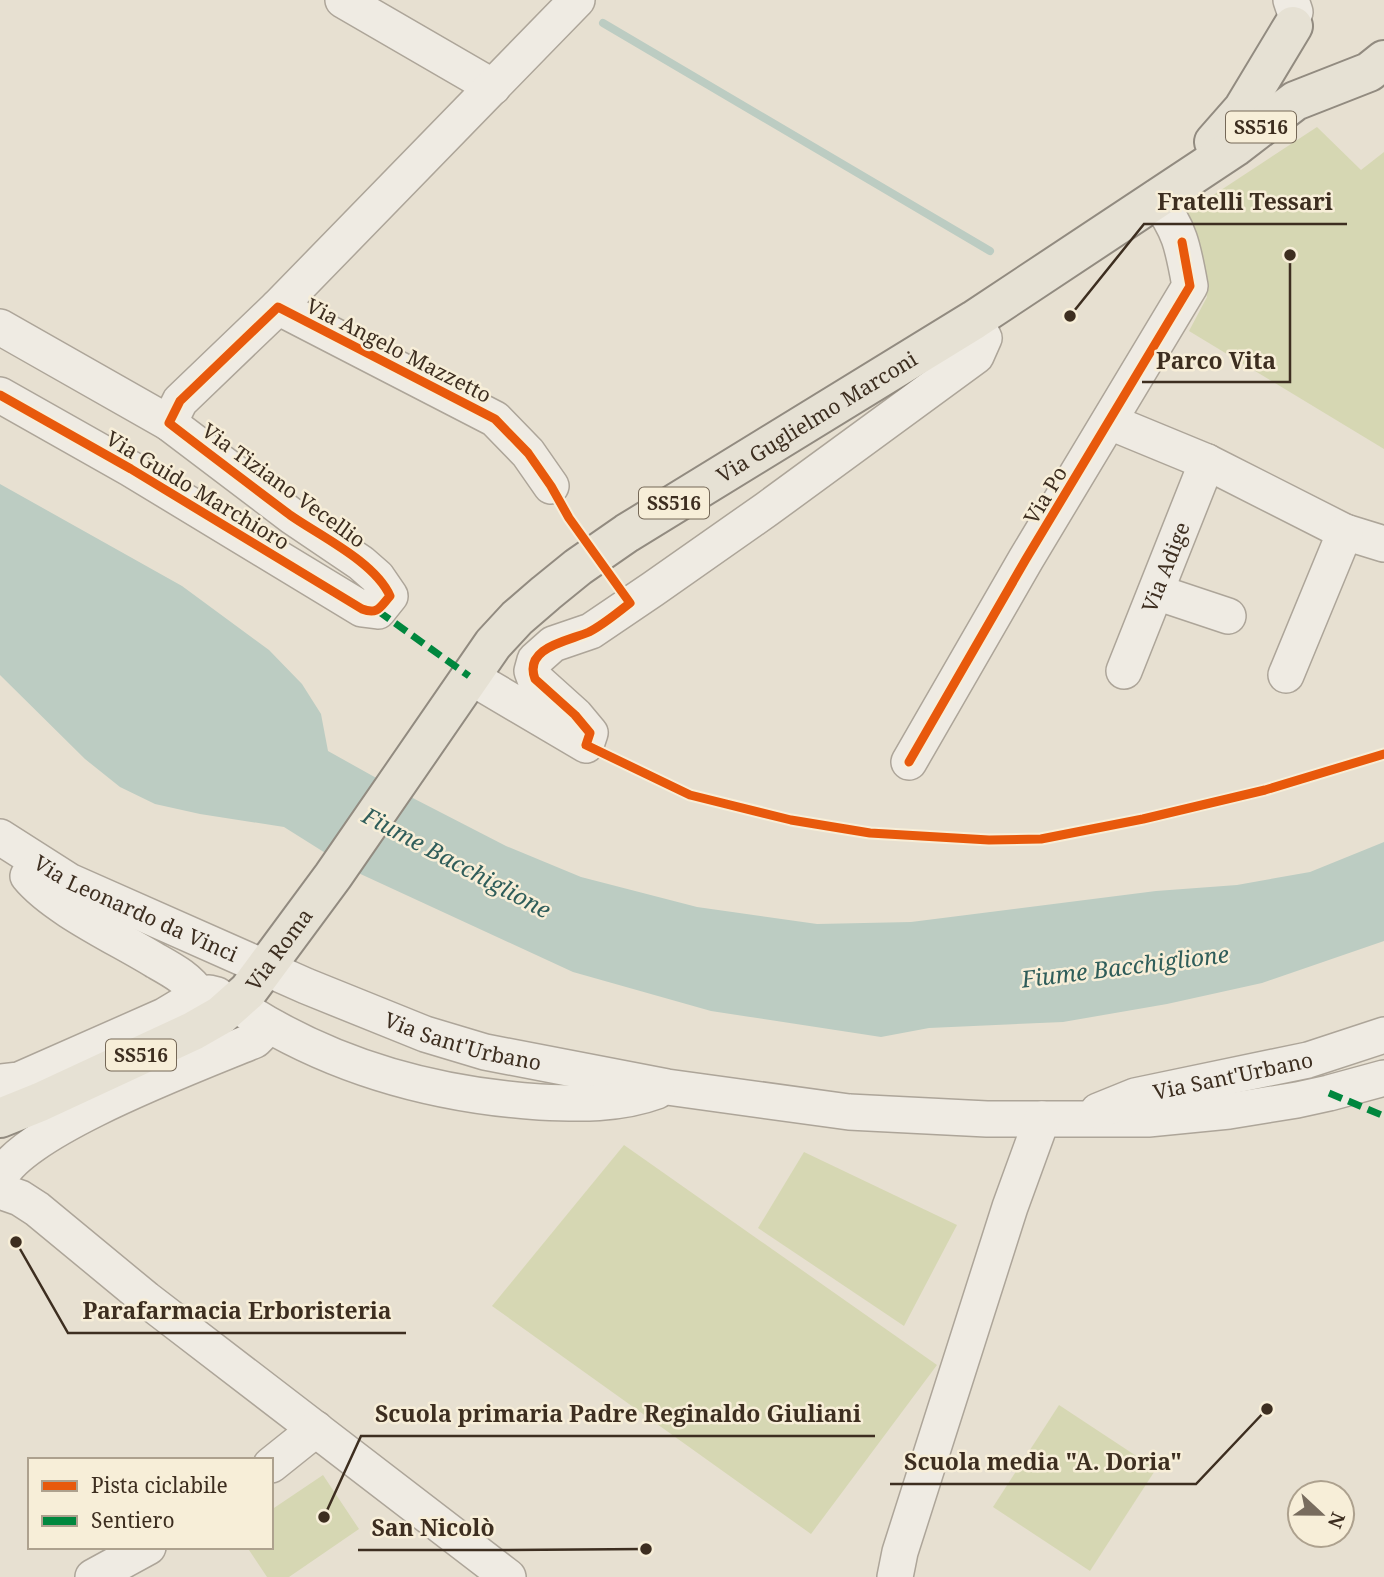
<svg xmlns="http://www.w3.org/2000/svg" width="1384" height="1577" font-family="'Noto Serif',serif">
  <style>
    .green { fill: #d6d7b3 }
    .water { fill: #bcccc2 }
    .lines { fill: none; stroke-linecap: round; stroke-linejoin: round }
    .stream { stroke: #bcccc2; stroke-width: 8 }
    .minor-casing { stroke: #ada599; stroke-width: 38 }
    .major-casing { stroke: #928b80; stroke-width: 42 }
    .minor { stroke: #efebe3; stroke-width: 35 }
    .major { stroke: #e6e1d4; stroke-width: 38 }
    .quiet { stroke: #00873e; stroke-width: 7; stroke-dasharray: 14 7; stroke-linecap: butt }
    .cycleway-casing { stroke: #f7eed8; stroke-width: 13 }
    .cycleway { stroke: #e8590c; stroke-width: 9 }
    .labels { text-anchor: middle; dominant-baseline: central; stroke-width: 5; stroke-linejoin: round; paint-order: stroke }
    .shield { fill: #f7eed8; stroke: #756857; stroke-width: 2 }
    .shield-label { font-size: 19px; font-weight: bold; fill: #3d2e20 }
    .street-label { font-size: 21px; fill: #3d2e20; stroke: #f7eed8 }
    .water-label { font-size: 23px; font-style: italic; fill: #2f5d5a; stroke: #f7eed8 }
    .leader { fill: none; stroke: #3d2e20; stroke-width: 2.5 }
    .callout-dot { fill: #3d2e20; stroke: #f7eed8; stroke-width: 2.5 }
    .callout-label { font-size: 23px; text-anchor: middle; font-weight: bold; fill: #3d2e20; stroke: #f7eed8; stroke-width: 5; stroke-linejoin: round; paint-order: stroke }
  </style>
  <rect width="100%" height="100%" fill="#e7e0d1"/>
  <g class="green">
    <polygon points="1317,127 1361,170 1384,152 1384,449 1189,331 1207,297 1186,213"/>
    <polygon points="624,1145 937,1365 811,1534 492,1306"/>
    <polygon points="804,1152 957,1225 904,1326 758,1228"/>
    <polygon points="1059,1405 1156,1469 1090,1571 993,1507"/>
    <polygon points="323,1475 359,1529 289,1577 267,1577 247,1547 271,1547 271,1510"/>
  </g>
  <polygon class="water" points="0,484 182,586 269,650 302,684 321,714 328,751 405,794 506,846 581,877 697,907 817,924 911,922 1156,891 1237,885 1310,872 1384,842 1384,941 1262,983 1167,1004 1063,1022 929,1028 881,1037 711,1011 573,972 354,871 284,827 200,814 155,804 120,787 85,759 0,675"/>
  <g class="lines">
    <polyline class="stream" points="603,23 990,251"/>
    <defs>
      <g id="minor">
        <polyline points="343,0 493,87"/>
        <polyline points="1291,0 1295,12"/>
        <polyline points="278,307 495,419 528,453 551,486"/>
        <polyline points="0,327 169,423 293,517 361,563 377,577 390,596 378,611 362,609 131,469 0,395"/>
        <polyline points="1110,422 1207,462 1345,532 1384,544"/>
        <polyline points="169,423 180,401 278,307 577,0"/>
        <polyline points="1156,592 1228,616"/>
        <path id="s1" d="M1124 671 1207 462"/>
        <polyline points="1286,675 1345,532"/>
        <polyline points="469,676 586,745 590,733 575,715 535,679 532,671 535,660 553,644 591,631 653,589 767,509 976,356 984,338 974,320"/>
        <path d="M909 762 1026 559 1190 286C1183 247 1180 229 1156 198"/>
        <path id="s2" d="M0 837 69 881 306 986 425 1034 485 1052 667 1087 849 1112 987 1119H1148L1229 1111 1297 1100 1329 1093 1384 1078"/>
        <path d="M28 876C55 909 119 938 156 961 172 970 189 979 199 995"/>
        <path d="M246 1011C334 1067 436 1095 540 1102 579 1104 619 1105 657 1091"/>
        <polyline points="0,1082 19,1080 164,1016 199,995 209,993 217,995"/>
        <path id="s3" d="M1098 1111 1135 1096 1308 1060 1384 1035"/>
        <path d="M0 1178C22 1129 200 1063 255 1040L269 1026"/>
        <polyline points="0,1191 20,1198 37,1209 146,1299 508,1577"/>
        <polyline points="271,1465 316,1429"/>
        <polyline points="93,1577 148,1547"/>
        <polyline points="895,1577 900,1552 1010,1207 1042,1119"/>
      </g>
      <g id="major">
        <polyline points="1214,142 1243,109 1293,26"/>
        <path id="s4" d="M0 1118 40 1102 193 1031 221 1015 248 991 333 876 493 644 517 618 546 593 578 567 627 533 974 320 1235 147 1295 101 1369 72 1384 60"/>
      </g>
    </defs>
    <use href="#minor" class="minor-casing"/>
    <use href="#major" class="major-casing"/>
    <use href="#minor" class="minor"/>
    <use href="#major" class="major"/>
    <g class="quiet">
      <polyline points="378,611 469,676"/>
      <polyline points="1329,1093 1384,1116"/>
    </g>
    <defs>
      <g id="cycleway">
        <path d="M0 395 131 469 362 609C378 615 380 607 390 596 375 562 320 536 290 515 249 484 209 454 169 423L180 401 278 307 495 419 528 453 551 486 569 518 630 603C617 613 603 625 589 632 569 641 523 647 535 679L575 715 590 733 586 745 690 795 791 820 870 833 989 840 1041 839 1143 819 1265 790 1384 754"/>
        <polyline points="909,762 1026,559 1190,286 1182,242"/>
      </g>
    </defs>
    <use href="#cycleway" class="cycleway-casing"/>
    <use href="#cycleway" class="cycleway"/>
  </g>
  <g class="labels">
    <g class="shield">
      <rect x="1226" y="111.5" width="70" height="31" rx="5"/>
      <rect x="639" y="487.5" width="70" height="31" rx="5"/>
      <rect x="106" y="1039.5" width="70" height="31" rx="5"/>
    </g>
    <g class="shield-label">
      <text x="1261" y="127">SS516</text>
      <text x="674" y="503">SS516</text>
      <text x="141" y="1055">SS516</text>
    </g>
    <g class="street-label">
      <text transform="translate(399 350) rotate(27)">Via Angelo Mazzetto</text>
      <text stroke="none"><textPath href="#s4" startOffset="1102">Via Guglielmo Marconi</textPath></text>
      <text transform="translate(284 485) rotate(36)">Via Tiziano Vecellio</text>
      <text transform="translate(198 490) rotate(31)">Via Guido Marchioro</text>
      <text transform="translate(1045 495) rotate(-59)">Via Po</text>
      <text stroke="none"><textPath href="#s1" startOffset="112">Via Adige</textPath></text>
      <text stroke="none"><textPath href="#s2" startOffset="154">Via Leonardo da Vinci</textPath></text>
      <text stroke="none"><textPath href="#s4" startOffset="332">Via Roma</textPath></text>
      <text stroke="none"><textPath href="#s2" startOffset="508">Via Sant'Urbano</textPath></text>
      <text stroke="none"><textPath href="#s3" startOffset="140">Via Sant'Urbano</textPath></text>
    </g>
    <g class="water-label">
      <text transform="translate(457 862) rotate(28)">Fiume Bacchiglione</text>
      <text transform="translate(1125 966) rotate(-7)">Fiume Bacchiglione</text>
    </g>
  </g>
  <path class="leader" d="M1070 316L1144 224H1347M1290 255L1290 382H1142M16 1242L68 1333H406M324 1517L361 1436H875M1267 1409L1196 1484H890M646 1549L509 1550H358"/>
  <g class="callout-dot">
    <circle cx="1070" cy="316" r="7"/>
    <circle cx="1290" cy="255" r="7"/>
    <circle cx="16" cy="1242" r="7"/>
    <circle cx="324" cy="1517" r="7"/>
    <circle cx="1267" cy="1409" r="7"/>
    <circle cx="646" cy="1549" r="7"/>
  </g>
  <g class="callout-label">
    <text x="1245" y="210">Fratelli Tessari</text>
    <text x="1216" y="369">Parco Vita</text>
    <text x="237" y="1319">Parafarmacia Erboristeria</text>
    <text x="618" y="1422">Scuola primaria Padre Reginaldo Giuliani</text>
    <text x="1043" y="1470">Scuola media "A. Doria"</text>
    <text x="433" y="1536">San Nicolò</text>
  </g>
  <rect x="28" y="1458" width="245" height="91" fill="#f7eed8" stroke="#ada18e" stroke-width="2"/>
  <rect x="42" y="1481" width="35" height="10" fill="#e8590c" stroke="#ada18e" stroke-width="2"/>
  <text x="91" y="1493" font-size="21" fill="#3d2e20">Pista ciclabile</text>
  <rect x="42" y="1516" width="35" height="10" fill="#00873e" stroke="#ada18e" stroke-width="2"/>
  <text x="91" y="1528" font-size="21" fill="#3d2e20">Sentiero</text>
  <g transform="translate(1321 1514) rotate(112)"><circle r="33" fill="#f7eed8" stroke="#ada18e" stroke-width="2"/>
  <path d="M0-5L12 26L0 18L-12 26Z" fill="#786c5e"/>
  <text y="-10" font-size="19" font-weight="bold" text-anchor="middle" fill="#3d2e20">N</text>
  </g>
</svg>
